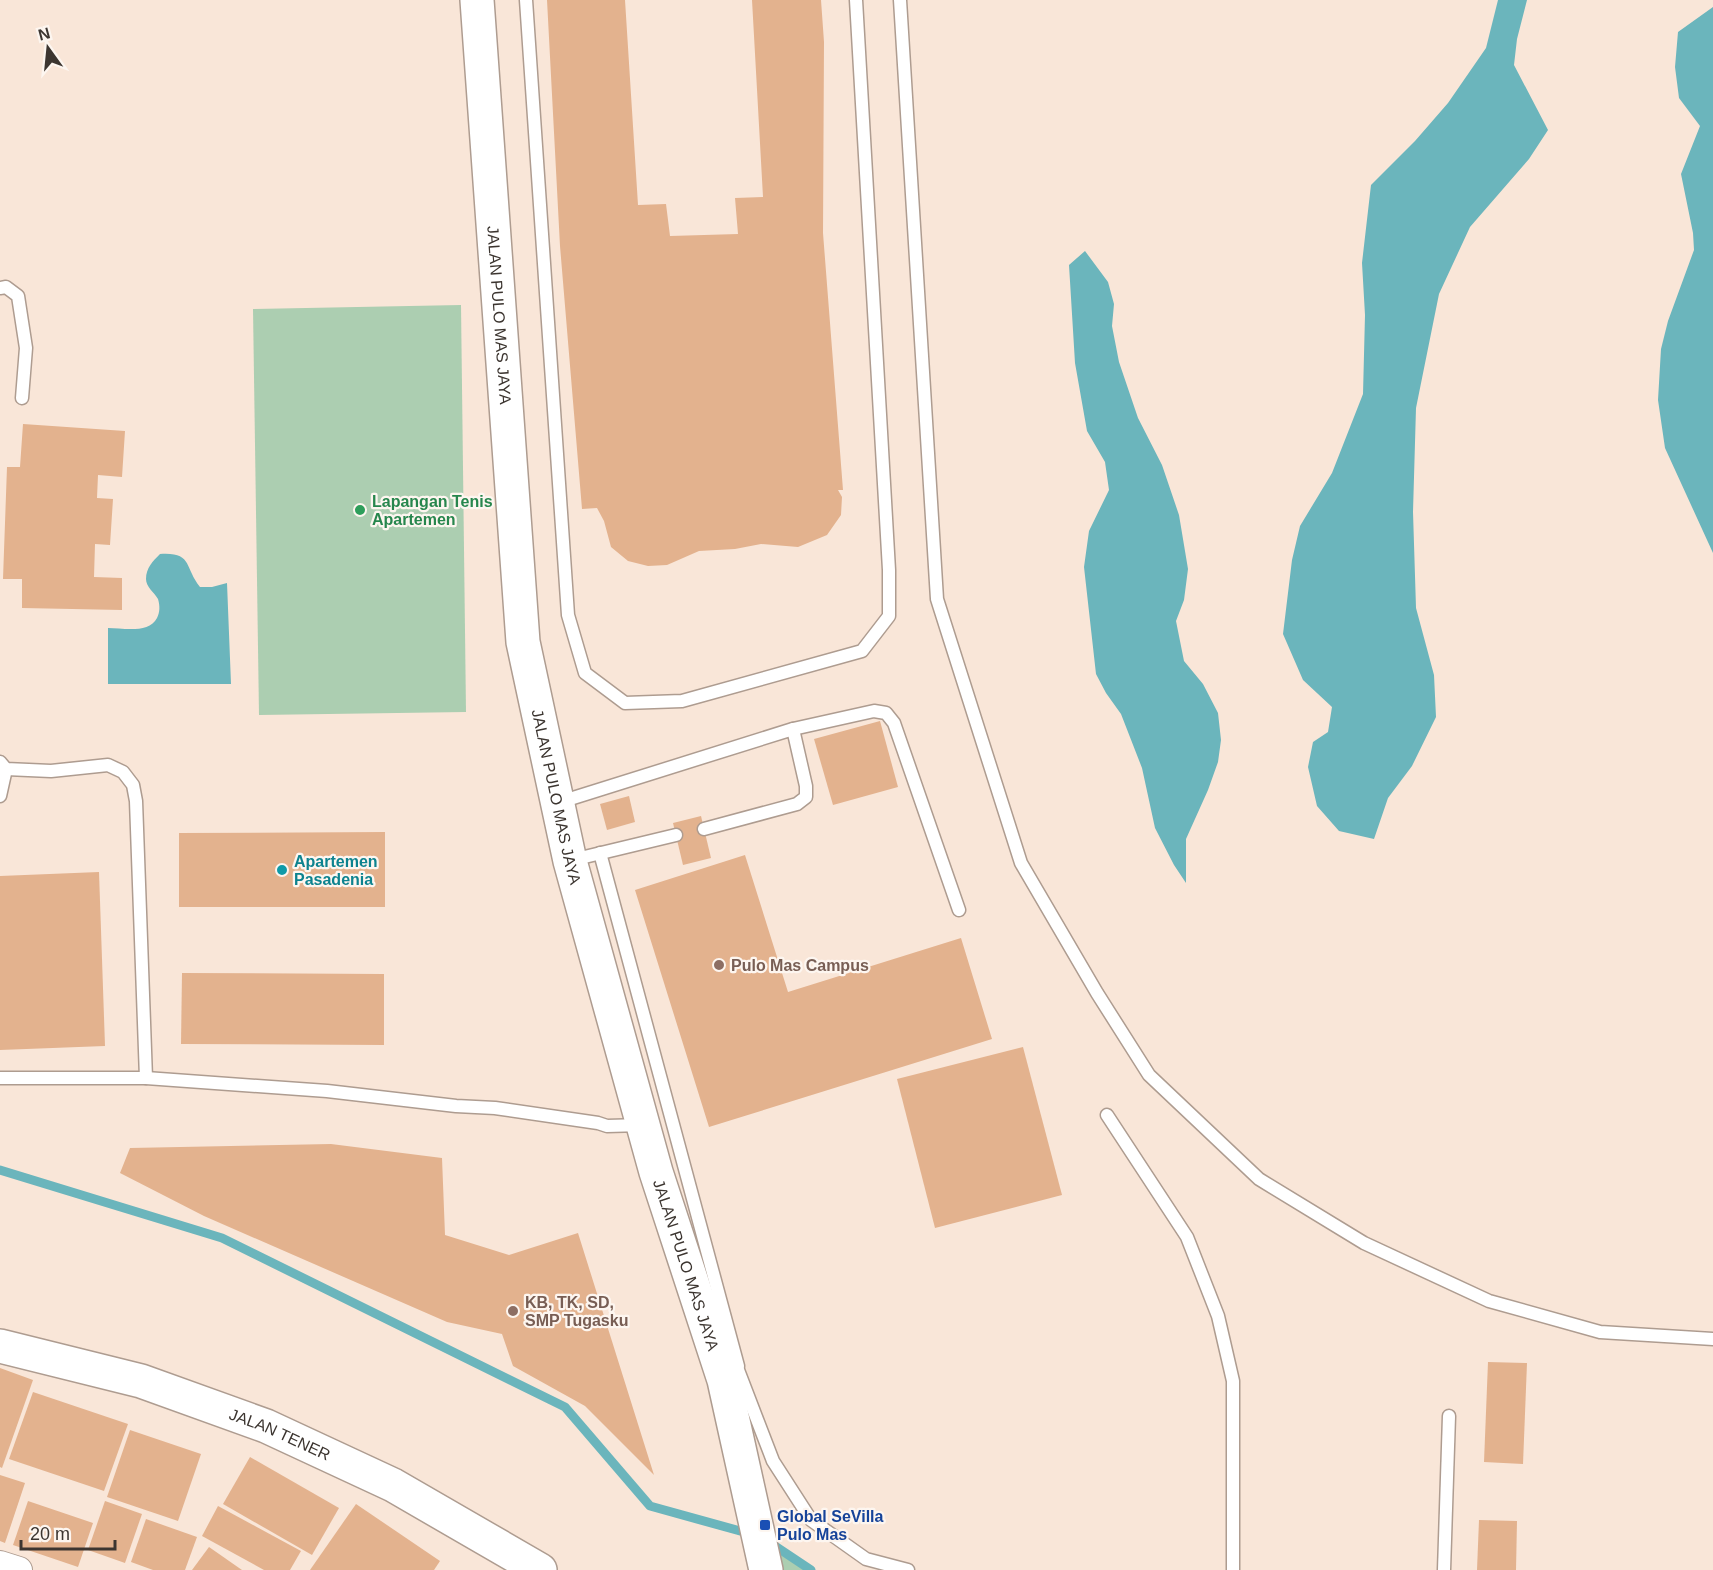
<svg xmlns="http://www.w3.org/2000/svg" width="1713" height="1570" font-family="Helvetica,sans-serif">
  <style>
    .green { fill: #acceb1 }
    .water { fill: #6bb5bc }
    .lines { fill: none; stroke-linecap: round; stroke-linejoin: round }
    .stream { stroke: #6bb5bc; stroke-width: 9 }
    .building { fill: #e3b28e }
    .lane-casing { stroke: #ae9c90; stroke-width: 15 }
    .street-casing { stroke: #ae9c90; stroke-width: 28 }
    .secondary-casing { stroke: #ae9c90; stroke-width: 36 }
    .lane { stroke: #fff; stroke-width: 12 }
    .street { stroke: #fff; stroke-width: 26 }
    .secondary { stroke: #fff; stroke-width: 33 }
    .leisure-dot { fill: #2e9e5b; stroke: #fdf6f0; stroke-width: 2 }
    .culture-dot { fill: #0f9aa8; stroke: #fdf6f0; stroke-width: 2 }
    .education-dot { fill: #8d6e63; stroke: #fdf6f0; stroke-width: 2 }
    .transit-dot { fill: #1a4fb4; stroke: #fdf6f0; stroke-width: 2 }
    .labels { text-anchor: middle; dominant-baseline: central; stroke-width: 4.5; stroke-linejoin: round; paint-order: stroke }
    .street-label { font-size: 16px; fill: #3c3530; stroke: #fdf6f0 }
    .leisure-label { font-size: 16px; font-weight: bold; fill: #27864d; stroke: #fdf6f0; text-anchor: start }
    .culture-label { font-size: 16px; font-weight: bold; fill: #0d838f; stroke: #fdf6f0; text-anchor: start }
    .education-label { font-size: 16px; font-weight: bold; fill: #785e54; stroke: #fdf6f0; text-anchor: start }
    .transit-label { font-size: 16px; font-weight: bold; fill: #164399; stroke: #fdf6f0; text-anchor: start }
  </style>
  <rect width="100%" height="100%" fill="#f9e6d8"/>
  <g class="green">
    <polygon points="461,305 466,712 259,715 253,309"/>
    <polygon points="760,1536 811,1570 767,1570"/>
  </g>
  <g class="water">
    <polygon points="1498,0 1527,0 1517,39 1514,65 1548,130 1529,159 1470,227 1439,294 1416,408 1413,512 1416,608 1434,675 1436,717 1412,766 1388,798 1374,839 1339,831 1317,806 1308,767 1313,742 1328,732 1332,707 1303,680 1283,634 1292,560 1300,526 1332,473 1363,394 1365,315 1362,263 1371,185 1415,141 1448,103 1486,48"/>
    <polygon points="1713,7 1713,553 1665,448 1658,400 1661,349 1668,321 1694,250 1693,233 1681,174 1700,126 1679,98 1675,67 1678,32"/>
    <polygon points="1085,251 1108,282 1114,304 1112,326 1119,362 1138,418 1162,465 1179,515 1188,569 1184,600 1176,621 1184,661 1203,684 1218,713 1221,740 1218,762 1208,790 1186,839 1186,883 1174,865 1155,828 1142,768 1121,714 1106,693 1096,674 1084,567 1089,531 1109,490 1105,462 1087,431 1075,363 1069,265"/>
    <path d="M160 554C193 552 184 567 200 587H212L227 583 231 684H108V628C123 628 149 634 157 618 160 612 160 606 158 599 154 592 146 587 146 579 146 568 153 561 160 554Z"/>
  </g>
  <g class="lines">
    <g class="stream">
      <polyline points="0,1170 222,1238 565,1407 650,1506 751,1534"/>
      <polyline points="769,1542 811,1570"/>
    </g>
  </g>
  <g class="building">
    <polygon points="547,0 625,0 638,205 666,204 670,236 738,234 735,198 763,197 752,0 821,0 824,42 823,233 843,490 838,490 842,497 841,515 827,535 798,547 761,544 735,549 699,551 667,565 648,566 628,561 611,547 604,521 597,508 582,509 560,246"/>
    <polygon points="23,424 125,431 122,477 98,475 97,498 113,499 110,545 95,544 94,577 122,578 122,610 22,608 22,579 3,579 7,467 20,467"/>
    <polygon points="880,721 898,787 833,805 814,739"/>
    <polygon points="629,796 635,822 607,830 600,804"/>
    <polygon points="701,816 711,858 683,865 673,823"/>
    <polygon points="385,832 385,907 179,907 179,833"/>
    <polygon points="745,855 788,992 961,938 992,1039 709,1127 635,890"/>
    <polygon points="99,872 105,1046 0,1050 0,876"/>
    <polygon points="182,973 384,974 384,1045 181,1044"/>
    <polygon points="1023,1047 1062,1195 935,1228 897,1079"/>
    <polygon points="331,1144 442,1158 445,1235 509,1255 578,1233 654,1475 585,1406 513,1366 502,1334 447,1322 204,1216 120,1173 130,1148"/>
    <polygon points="1488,1362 1527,1363 1523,1464 1484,1462"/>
    <polygon points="0,1368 33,1380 2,1468 0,1467"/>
    <polygon points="33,1392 128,1424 104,1491 9,1459"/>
    <polygon points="130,1430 201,1454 178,1521 107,1497"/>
    <polygon points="250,1457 339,1508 312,1555 223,1504"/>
    <polygon points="0,1475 25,1483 5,1543 0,1541"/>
    <polygon points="28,1501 93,1523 78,1567 13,1545"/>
    <polygon points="105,1501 142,1514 125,1563 88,1550"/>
    <polygon points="356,1504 440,1561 434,1570 310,1570"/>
    <polygon points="218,1506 301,1551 290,1570 264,1570 202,1536"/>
    <polygon points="146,1519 197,1537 185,1570 153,1570 131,1562"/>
    <polygon points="1479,1520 1517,1521 1516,1570 1477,1570"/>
    <polygon points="209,1547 242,1570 192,1570"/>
  </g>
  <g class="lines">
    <defs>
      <g id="lane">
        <polyline points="526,0 568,615 585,673 625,703 682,701 862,651 889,616 889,570 856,0"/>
        <polyline points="900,0 937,599 1021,863 1097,993 1149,1075 1259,1179 1364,1243 1489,1301 1600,1332 1713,1339"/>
        <polyline points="0,288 6,287 18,296 26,348 22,398"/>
        <polyline points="793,729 874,711 886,713 894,723 959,910"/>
        <polyline points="0,762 6,769 51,771 108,765 123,772 133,785 136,801 146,1078"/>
        <polyline points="0,796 6,769"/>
        <polyline points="557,803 793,729 806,786 806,797 797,804 704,829"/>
        <polyline points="600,853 738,1366 736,1374 728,1379"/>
        <polyline points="572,860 676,835"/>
        <polyline points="0,1078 146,1078 327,1091 456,1106 495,1108 598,1123 607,1126 642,1125"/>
        <polyline points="1107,1115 1187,1237 1218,1316 1233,1381 1233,1570"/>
        <polyline points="738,1370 773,1461 811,1520 866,1559 908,1570"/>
        <polyline points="1444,1570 1449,1416"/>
      </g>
      <polyline id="street" points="0,1564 19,1570"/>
      <g id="secondary">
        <path id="s1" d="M477 0 523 642 570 861 656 1172 724 1380 766 1570"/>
        <path id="s2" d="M0 1346 141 1381 266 1426 393 1485 540 1570"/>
      </g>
    </defs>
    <use href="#lane" class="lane-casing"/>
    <use href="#street" class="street-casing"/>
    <use href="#secondary" class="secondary-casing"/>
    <use href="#lane" class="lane"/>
    <use href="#street" class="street"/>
    <use href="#secondary" class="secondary"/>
  </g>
  <circle class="leisure-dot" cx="360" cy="510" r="6"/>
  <circle class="culture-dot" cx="282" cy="870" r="6"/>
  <g class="education-dot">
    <circle cx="719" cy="965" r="6"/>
    <circle cx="513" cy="1311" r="6"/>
  </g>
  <rect class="transit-dot" x="759" y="1519" width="12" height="12" rx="3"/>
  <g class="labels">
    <g class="street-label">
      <text stroke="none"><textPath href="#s1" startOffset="316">JALAN PULO MAS JAYA</textPath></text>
      <text stroke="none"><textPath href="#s1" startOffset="802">JALAN PULO MAS JAYA</textPath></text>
      <text stroke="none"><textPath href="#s1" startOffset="1288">JALAN PULO MAS JAYA</textPath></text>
      <text stroke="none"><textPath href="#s2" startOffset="294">JALAN TENER</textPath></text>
    </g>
    <g class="leisure-label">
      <text x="372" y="501">Lapangan Tenis<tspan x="372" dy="18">Apartemen</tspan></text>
    </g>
    <g class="culture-label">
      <text x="294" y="861">Apartemen<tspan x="294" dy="18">Pasadenia</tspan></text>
    </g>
    <g class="education-label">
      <text x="731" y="965">Pulo Mas Campus</text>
      <text x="525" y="1302">KB, TK, SD,<tspan x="525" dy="18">SMP Tugasku</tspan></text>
    </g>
    <g class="transit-label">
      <text x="777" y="1516">Global SeVilla<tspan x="777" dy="18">Pulo Mas</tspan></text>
    </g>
  </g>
  <g transform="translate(48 48) rotate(345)" stroke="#fdf6f0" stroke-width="4.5" paint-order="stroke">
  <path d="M0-4.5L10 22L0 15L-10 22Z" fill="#3c3530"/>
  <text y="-9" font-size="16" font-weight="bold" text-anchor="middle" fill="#3c3530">N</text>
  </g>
  <path d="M21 1540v9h94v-9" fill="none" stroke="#3c3530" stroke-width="3"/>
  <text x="30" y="1540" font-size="18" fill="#3c3530" stroke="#fdf6f0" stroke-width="4.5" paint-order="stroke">20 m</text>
</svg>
